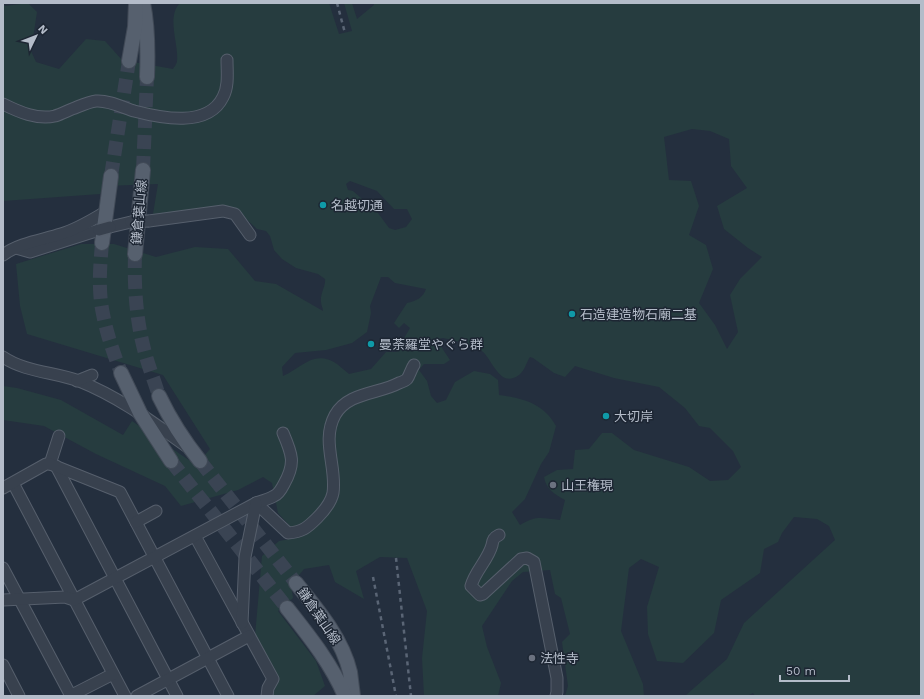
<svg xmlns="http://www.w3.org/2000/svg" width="924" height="699" font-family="'Work Sans','Noto Sans JP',sans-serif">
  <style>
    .green { fill: #263c3f; fill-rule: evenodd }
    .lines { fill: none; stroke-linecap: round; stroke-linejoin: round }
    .major-tunnel { stroke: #3a4453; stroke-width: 14; stroke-dasharray: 14 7; stroke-linecap: butt }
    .minor-casing { stroke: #565f6c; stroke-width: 13 }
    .major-casing { stroke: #414a57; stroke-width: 16 }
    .minor { stroke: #38414e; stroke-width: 11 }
    .major { stroke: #56606e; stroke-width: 14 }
    .rail { stroke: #5a6575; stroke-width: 2.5; stroke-dasharray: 4 4; stroke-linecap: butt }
    .minor-bridge-casing { stroke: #565f6c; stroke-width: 13; stroke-linecap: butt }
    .minor-bridge { stroke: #38414e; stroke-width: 11 }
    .culture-dot { fill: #0f9aa8; stroke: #1d2633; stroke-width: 1.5 }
    .worship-dot { fill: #6b7280; stroke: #1d2633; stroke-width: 1.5 }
    .labels { text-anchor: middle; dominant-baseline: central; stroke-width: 3; stroke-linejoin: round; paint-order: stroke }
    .poi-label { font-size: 13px; fill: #b4bcc9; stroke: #1d2633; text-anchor: start }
    .street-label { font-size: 13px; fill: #b4bcc9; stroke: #1d2633 }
  </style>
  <rect width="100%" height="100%" fill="#242f3e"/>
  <path class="green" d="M28 3 37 12 31 51 36 62 59 69 86 39 105 41 122 60 173 69C174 67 177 64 177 61 179 44 166 17 180 3H329L339 34 352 31 344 3H352L357 19 374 5V3H921V696H755L753 693 747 696H687L686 695 727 659 744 623 835 540 829 526 817 519 794 517 782 533 778 542 764 549 760 573 721 600 714 633 683 663 657 661 648 634 647 607 659 567 641 559 629 568 621 631 643 684 644 696H565L568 686 562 642 570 634 561 598 555 594 550 570 523 572 512 581 482 626 487 647 501 683 498 696H424L422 658 427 611 407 558 380 557 356 571 364 599 335 582 329 565 304 569 291 585 293 598 278 611 316 661 325 686 313 696H272L279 680 255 636 262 556 279 541 300 537 278 513 272 483 263 477 238 490 181 506 165 486 96 454 44 426 3 420V386L17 388 61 400 123 435 132 421 196 465 210 449 163 375 27 334 20 306 16 264 81 244H114L156 257 195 247 228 249 255 281 276 284 323 311C323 308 321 305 321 302 320 293 326 286 325 279L318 274 296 268 282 259 274 250 270 236 266 231 257 229 233 207H223L153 214 158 184 105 186 100 194 3 201V4L5 6ZM692 129 710 131 729 139 731 166 747 188 717 206 724 229 748 248 762 257 740 279 730 295 738 332 727 349 715 325 699 303 713 269 706 245 689 235 699 206 691 181 669 180 664 137ZM350 181 377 191 394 209H407L412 219 406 227 395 230 389 228 378 213 353 191 348 190 346 184ZM381 277H388L395 283 426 289C423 298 416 301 407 303L394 323 399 328 404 323 410 328 396 352H386L371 369 349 374C345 371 341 367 337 364 314 349 303 367 283 376L282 367 295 353 326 350 352 343 367 332 371 313 370 306ZM443 338C455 341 469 343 479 349 492 355 498 390 519 375 525 370 526 363 530 357L533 358 554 373 565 377 575 366 614 378 659 387 685 408 699 426 710 428 733 451 741 467 728 480 710 481 689 467 634 450 612 433H602L589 449 575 450 573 469 557 470 544 477C546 489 554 494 565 500L560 520C542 518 536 515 520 525L512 512 525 499 541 464 549 452 556 426C544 404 523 398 499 395L498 380 490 374 474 371 455 382 446 400 437 403 431 396 427 381 419 370 424 364H444L450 360 436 339Z"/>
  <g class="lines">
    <g class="major-tunnel">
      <polyline points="143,170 147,77"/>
      <polyline points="111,176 129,61"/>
      <path d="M102 243C100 267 98 291 103 314 107 335 114 354 121 373"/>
      <path d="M135 254C134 286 136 318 144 349 148 365 154 380 159 396"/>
      <polyline points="171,461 287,608"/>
      <polyline points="200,461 296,583"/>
    </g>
    <defs>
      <g id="minor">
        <path d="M3 104C19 112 37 120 55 116 61 114 67 111 72 109 80 106 88 102 96 101 108 100 122 107 134 111 161 118 208 128 223 97 229 86 227 72 227 60"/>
        <polyline points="149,221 223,211 235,214 250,235"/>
        <polyline points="110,227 131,222"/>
        <polyline points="16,248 30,252 99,230"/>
        <path d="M3 255C19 243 42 240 61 234 78 229 92 220 107 211"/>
        <path d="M3 357C25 372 54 372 79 381 119 397 151 421 186 446"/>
        <polyline points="77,381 92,375"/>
        <polyline points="50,464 59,436"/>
        <polyline points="56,466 177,696"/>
        <polyline points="13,483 125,696"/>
        <polyline points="3,488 46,464 50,464 120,492 228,696"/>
        <path d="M256 503 288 533C302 532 307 528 317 518 324 511 331 503 333 493 337 467 321 441 335 415 348 392 379 394 399 383 402 382 405 381 407 379 410 375 411 369 414 365"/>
        <polyline points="136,522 156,511"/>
        <path d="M499 535C493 538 493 540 492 545 488 560 475 571 471 586L480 595 483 594 521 559 527 558 534 562 557 678V692L556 696"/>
        <polyline points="195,536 273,679 268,688 267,696"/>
        <polyline points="3,568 71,696"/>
        <path d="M3 600 65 597 74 600 256 503C262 501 269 499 274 496 279 494 282 488 284 484 296 463 292 454 283 433"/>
        <polyline points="242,623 245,557 256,503"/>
        <polyline points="3,665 19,696"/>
        <polyline points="70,696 113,674"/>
        <polyline points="137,696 249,636"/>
      </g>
      <g id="major">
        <path d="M143 3C148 27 148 52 147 77"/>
        <polyline points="129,61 135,27 136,3"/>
        <polyline points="102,243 111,176"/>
        <polyline points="135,254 143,170"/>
        <polyline points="121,373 140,413 171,461"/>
        <path d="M159 396C170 419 184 441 200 461"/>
        <path d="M296 583C317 609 342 638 350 672 351 680 352 688 353 696"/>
        <path d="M287 608C309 636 331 663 345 696"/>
      </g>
    </defs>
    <use href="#minor" class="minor-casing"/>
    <use href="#major" class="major-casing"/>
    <use href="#minor" class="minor"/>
    <use href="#major" class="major"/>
    <g class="rail">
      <polyline points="337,3 345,33"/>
      <polyline points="396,558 411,696"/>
      <polyline points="373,577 396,696"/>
    </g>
    <defs>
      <g id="minor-bridge">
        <polyline points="131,222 149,221"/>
        <polyline points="99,230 110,227"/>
      </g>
    </defs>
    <use href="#minor-bridge" class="minor-bridge-casing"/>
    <use href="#minor-bridge" class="minor-bridge"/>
  </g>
  <g class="culture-dot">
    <circle cx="323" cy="205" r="4"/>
    <circle cx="572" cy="314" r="4"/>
    <circle cx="371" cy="344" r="4"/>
    <circle cx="606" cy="416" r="4"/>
  </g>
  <g class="worship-dot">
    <circle cx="553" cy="485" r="4"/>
    <circle cx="532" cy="658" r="4"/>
  </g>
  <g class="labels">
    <g class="poi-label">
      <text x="331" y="205">名越切通</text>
      <text x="580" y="314">石造建造物石廟二基</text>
      <text x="379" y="344">曼荼羅堂やぐら群</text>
      <text x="614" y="416">大切岸</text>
      <text x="561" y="485">山王権現</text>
      <text x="540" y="658">法性寺</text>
    </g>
    <g class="street-label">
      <text transform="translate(139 212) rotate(-85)">鎌倉葉山線</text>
      <text transform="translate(319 616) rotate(56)">鎌倉葉山線</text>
    </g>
  </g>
  <rect width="924" height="699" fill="none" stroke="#b4bcc9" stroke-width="8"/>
  <g transform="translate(36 36) rotate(47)" stroke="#1d2633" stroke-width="3" paint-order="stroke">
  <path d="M0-3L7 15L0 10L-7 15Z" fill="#b4bcc9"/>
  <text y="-6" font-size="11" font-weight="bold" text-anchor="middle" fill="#b4bcc9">N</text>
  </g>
  <path d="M780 675v6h69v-6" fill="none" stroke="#b4bcc9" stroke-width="2"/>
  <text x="786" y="675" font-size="12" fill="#b4bcc9" stroke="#1d2633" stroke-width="3" paint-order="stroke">50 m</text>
</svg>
